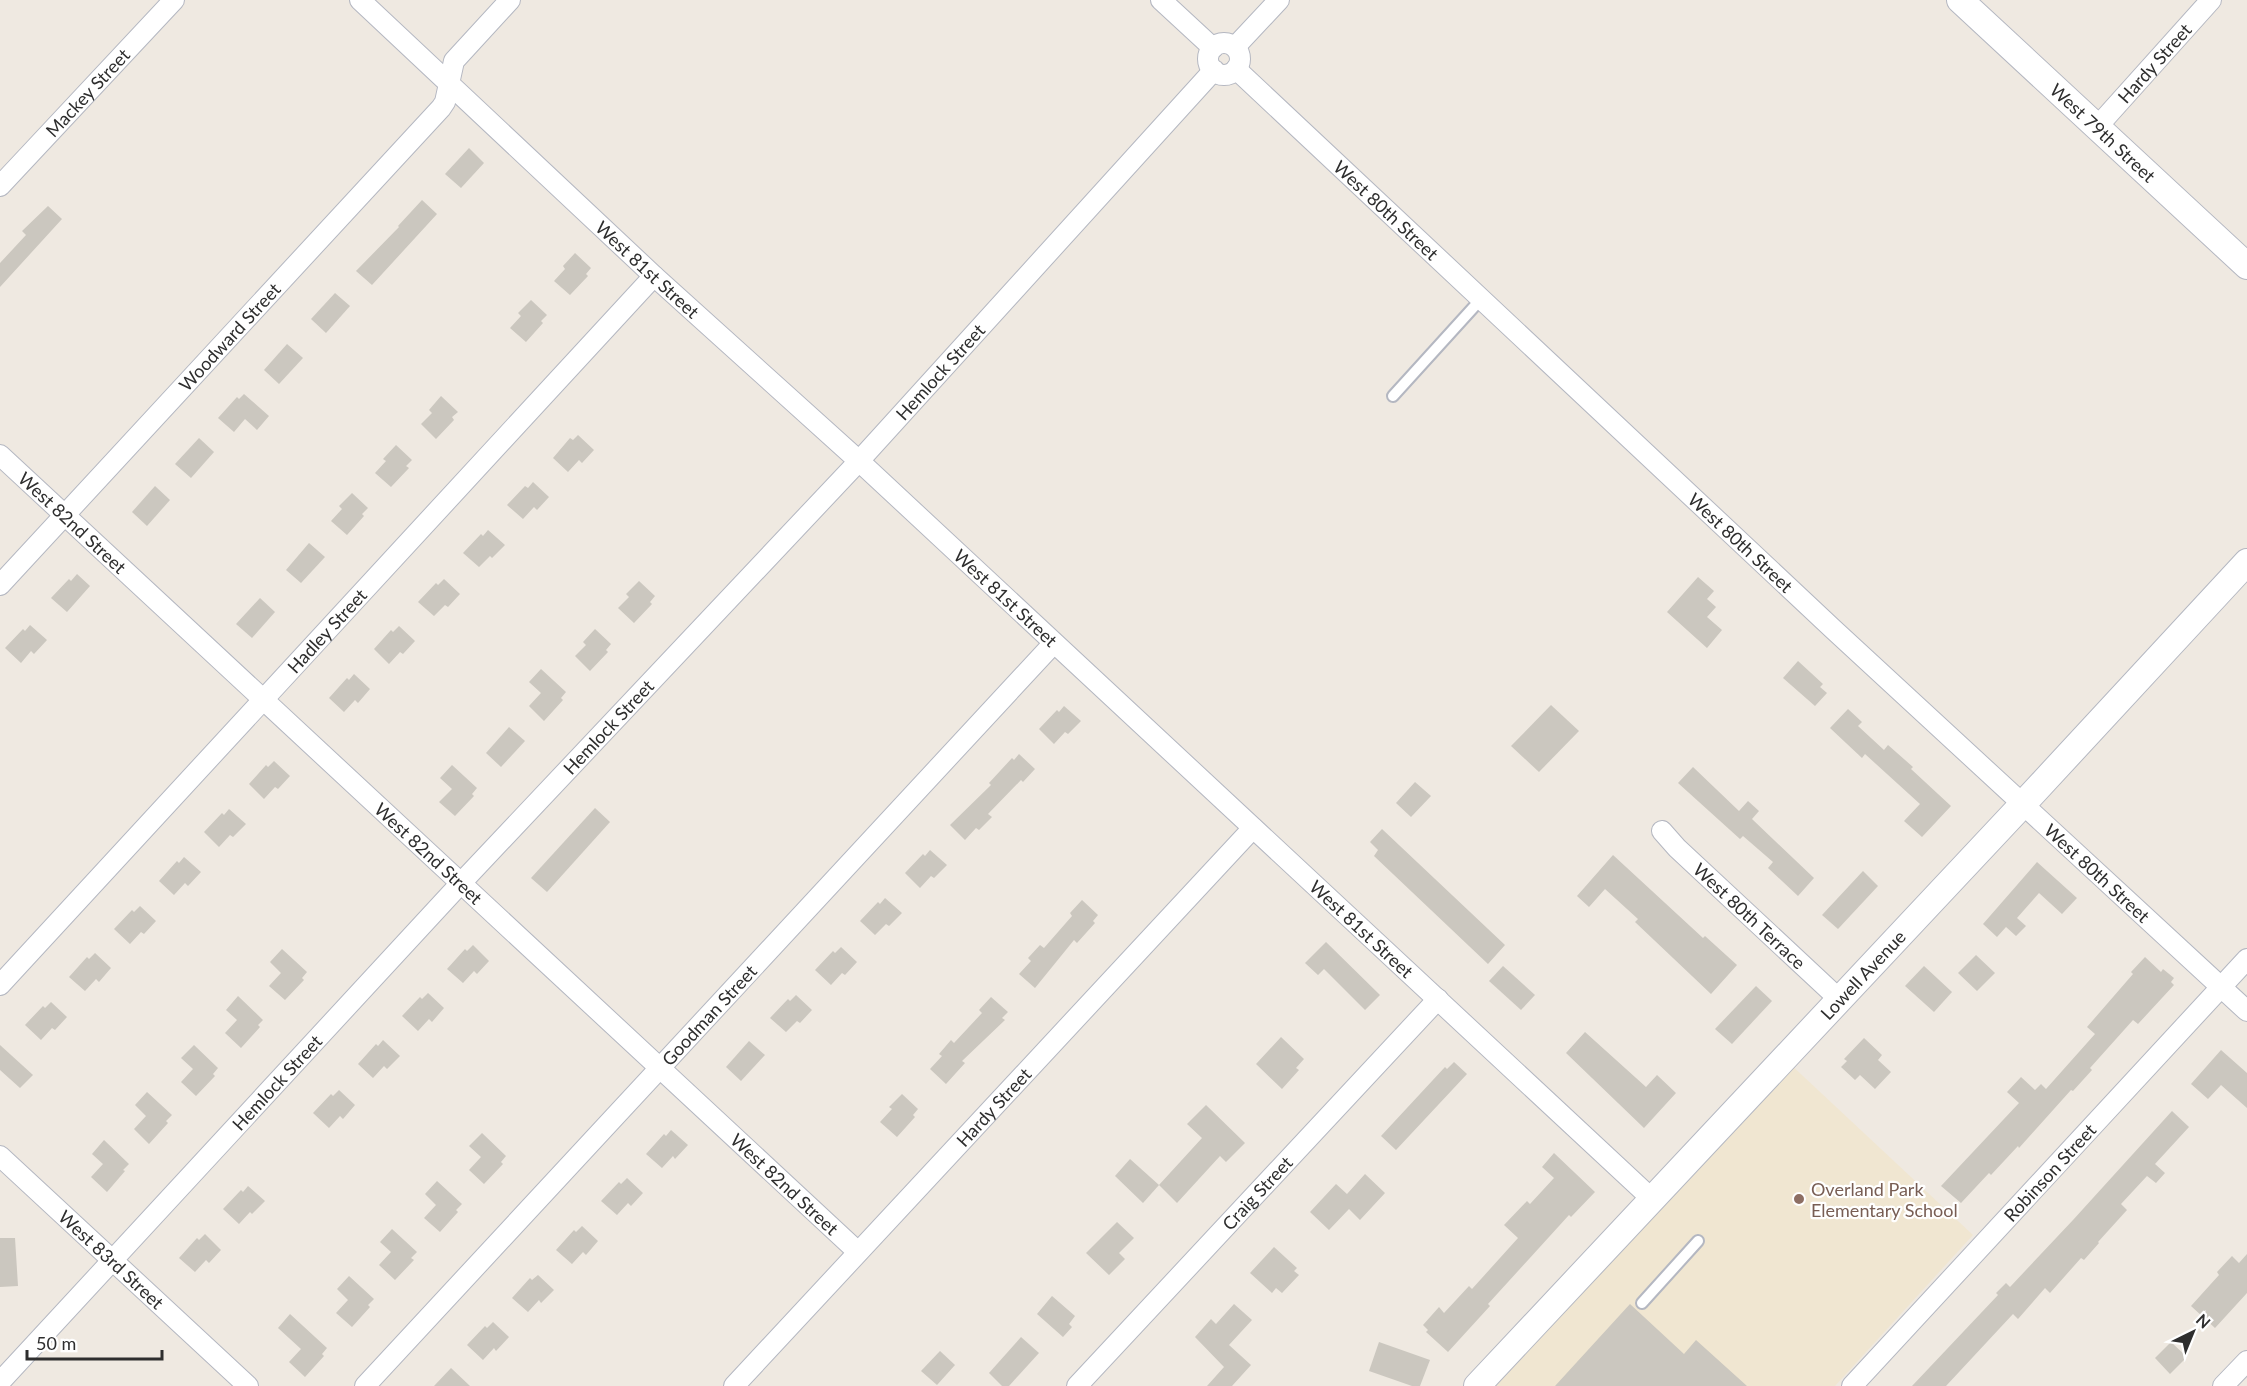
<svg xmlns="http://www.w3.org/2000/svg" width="2247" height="1386" font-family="Lato,sans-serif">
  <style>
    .education { fill: #f0e6d1 }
    .building { fill: #cbc7bf }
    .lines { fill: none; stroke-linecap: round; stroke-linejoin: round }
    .service-casing { stroke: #b4b7c1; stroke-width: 14 }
    .minor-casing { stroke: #b4b7c1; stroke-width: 22 }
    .tertiary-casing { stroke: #b4b7c1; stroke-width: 28 }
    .service { stroke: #fff; stroke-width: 10 }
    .minor { stroke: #fff; stroke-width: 20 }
    .tertiary { stroke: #fff; stroke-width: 26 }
    .education-dot { fill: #8d6e63; stroke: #fff; stroke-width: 2 }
    .labels { text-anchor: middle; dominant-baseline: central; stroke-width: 4.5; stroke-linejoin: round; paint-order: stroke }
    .street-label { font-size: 18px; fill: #2e2e2e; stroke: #fff }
    .education-label { font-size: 18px; fill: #785e54; stroke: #fff; text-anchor: start }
  </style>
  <rect width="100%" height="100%" fill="#efe9e1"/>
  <polygon class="education" points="1788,1062 1973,1235 1835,1386 1495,1386"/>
  <g class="building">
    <polygon points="469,148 484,163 461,188 445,174"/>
    <polygon points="422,200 437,214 372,285 356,271 399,227 398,226"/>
    <polygon points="48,206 62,219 0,287 0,263 26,235 22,231"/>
    <polygon points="575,253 591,268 586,274 588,276 570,295 554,281 565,269 563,266"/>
    <polygon points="335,293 350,306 326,333 311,319"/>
    <polygon points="531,300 547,315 541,321 543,323 526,342 510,328 521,316 518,313"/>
    <polygon points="287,344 303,358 279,384 264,370"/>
    <polygon points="244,394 269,416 257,430 245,419 234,432 218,418 237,397 239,399"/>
    <polygon points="441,396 458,412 452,417 454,420 436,439 421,424 432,413 429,410"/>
    <polygon points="578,435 594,450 582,463 579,460 568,472 553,458 570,438 573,440"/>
    <polygon points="199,438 214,452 191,478 175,464"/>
    <polygon points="396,445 412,460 406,466 409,468 391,487 375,473 386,461 383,459"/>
    <polygon points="533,482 549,497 537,510 534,507 523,519 507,505 525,486 528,488"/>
    <polygon points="155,486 170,500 147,526 132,512"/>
    <polygon points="352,493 368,508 362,514 364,516 347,535 331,521 342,509 339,506"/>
    <polygon points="488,530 505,545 492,558 490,556 479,567 463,553 481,534 483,536"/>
    <polygon points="309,543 325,557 301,583 286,570"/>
    <polygon points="77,574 90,586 67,612 51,598 69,579 71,581"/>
    <polygon points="1698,577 1714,591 1707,599 1716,607 1707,617 1722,630 1707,648 1667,612"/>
    <polygon points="444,579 460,594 448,607 445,605 434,616 418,602 436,583 438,585"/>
    <polygon points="639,581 655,596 650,602 652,604 634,623 618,608 629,597 626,594"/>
    <polygon points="260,598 275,612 252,638 236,624"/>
    <polygon points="30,625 47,640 34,654 31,651 21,663 5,648 23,629 25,631"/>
    <polygon points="399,626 415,641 403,654 400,652 389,664 374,649 391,630 393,632"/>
    <polygon points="595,629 611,644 606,650 608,652 590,671 575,656 586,645 583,642"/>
    <polygon points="1798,661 1823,684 1820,687 1827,693 1815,706 1783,678"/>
    <polygon points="541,669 566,692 561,698 563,700 544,721 529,706 541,693 529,682"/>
    <polygon points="354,674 370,689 358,703 355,700 344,712 329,698 347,678 349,680"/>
    <polygon points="1551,705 1579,731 1539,772 1511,746"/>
    <polygon points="1064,706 1081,721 1068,734 1065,732 1054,744 1039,729 1057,710 1059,712"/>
    <polygon points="1848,709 1862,722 1858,726 1884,750 1888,745 1913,767 1911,769 1951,806 1922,837 1904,821 1920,804 1865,754 1862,758 1830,728"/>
    <polygon points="509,727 525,741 501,767 486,753"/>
    <polygon points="1019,754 1035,769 1023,782 1021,780 988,814 992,817 979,830 976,828 965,840 950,825 991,785 989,783 1012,758 1014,760"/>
    <polygon points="274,761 290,776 278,789 275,787 264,799 249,784 266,765 268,767"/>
    <polygon points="452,765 477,788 472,794 474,796 455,816 439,802 452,789 440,778"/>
    <polygon points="1693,767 1739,811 1748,801 1759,811 1752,819 1814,878 1798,896 1768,868 1773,862 1743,836 1740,839 1678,783"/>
    <polygon points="1415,782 1431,796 1411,817 1396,803"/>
    <polygon points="595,808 610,822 547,892 531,878"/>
    <polygon points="229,809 246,824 233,837 230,835 219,847 204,832 222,813 224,815"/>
    <polygon points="1382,829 1505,945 1488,964 1374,856 1378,850 1370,842"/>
    <polygon points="930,850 947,865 934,878 931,876 920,888 905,873 923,854 925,856"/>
    <polygon points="1613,855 1703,938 1705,936 1737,965 1711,994 1635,922 1638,919 1605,889 1589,907 1577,896"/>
    <polygon points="184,857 201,872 188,886 185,883 174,895 159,881 177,861 179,863"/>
    <polygon points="2037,862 2077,898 2062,914 2039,893 2017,918 2026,926 2016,936 2006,927 1997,937 1983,924"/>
    <polygon points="1863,871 1878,886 1838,929 1822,915"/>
    <polygon points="885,898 902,913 889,926 886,924 875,935 860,921 878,902 880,904"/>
    <polygon points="1082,900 1098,915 1093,921 1095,923 1077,943 1074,940 1035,988 1019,974 1031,961 1028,958 1040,945 1044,948 1072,916 1070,913"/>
    <polygon points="140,906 156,921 144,934 141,932 130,944 114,929 132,910 134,912"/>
    <polygon points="1326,942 1380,995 1365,1010 1324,969 1318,975 1305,963"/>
    <polygon points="473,945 489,961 477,974 474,971 463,983 447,969 465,949 467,951"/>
    <polygon points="841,947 857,962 845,975 842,973 831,985 815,970 833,951 835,953"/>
    <polygon points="282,949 307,972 302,978 304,980 285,1000 269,986 281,973 270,962"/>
    <polygon points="95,953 111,968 99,982 96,979 85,991 69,977 87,957 89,959"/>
    <polygon points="1976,955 1995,973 1977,991 1958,973"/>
    <polygon points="2145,957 2161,972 2163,969 2174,978 2171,982 2174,985 2138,1024 2133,1020 2090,1068 2092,1070 2073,1091 2071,1090 2019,1148 2018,1146 1991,1175 1989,1173 1961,1203 1941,1186 2019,1103 2007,1092 2021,1077 2035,1090 2041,1084 2046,1089 2095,1034 2087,1027 2133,974 2131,972"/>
    <polygon points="1503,966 1535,995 1521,1010 1489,981"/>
    <polygon points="1924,966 1952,992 1934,1012 1905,986"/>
    <polygon points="1756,986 1772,1001 1732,1044 1715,1029"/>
    <polygon points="428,993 444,1008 432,1022 429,1019 418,1031 402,1016 420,997 422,999"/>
    <polygon points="796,995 812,1010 800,1023 797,1021 786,1032 770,1018 788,999 790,1001"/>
    <polygon points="238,996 263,1020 258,1025 260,1027 241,1048 225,1033 237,1020 226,1010"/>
    <polygon points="991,997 1008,1012 1002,1018 1005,1020 962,1061 965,1063 946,1084 930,1069 942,1056 939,1054 951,1040 954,1043 982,1013 979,1010"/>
    <polygon points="51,1002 67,1017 55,1030 52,1028 41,1040 25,1025 43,1006 45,1008"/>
    <polygon points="1585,1032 1646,1087 1657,1075 1676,1093 1644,1128 1566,1053"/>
    <polygon points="1281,1037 1304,1059 1296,1068 1299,1070 1282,1089 1256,1064"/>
    <polygon points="1864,1038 1882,1055 1878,1060 1891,1072 1875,1089 1860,1075 1855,1080 1841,1067 1847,1061 1844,1059"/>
    <polygon points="383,1040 400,1056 387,1069 384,1066 373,1078 358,1064 376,1044 378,1046"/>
    <polygon points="749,1041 765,1055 741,1081 726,1067"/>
    <polygon points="0,1045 33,1075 20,1088 0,1070"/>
    <polygon points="194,1045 218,1068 213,1074 215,1076 196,1096 181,1082 193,1069 181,1058"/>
    <polygon points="2221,1050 2247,1073 2247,1108 2221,1085 2208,1099 2191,1084"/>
    <polygon points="1454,1062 1467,1074 1396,1150 1381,1136 1445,1067 1447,1069"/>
    <polygon points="339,1090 355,1105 343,1119 340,1116 329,1128 313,1113 331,1094 333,1096"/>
    <polygon points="147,1092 172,1115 166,1121 168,1123 149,1144 134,1129 146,1116 135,1105"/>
    <polygon points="902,1094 918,1109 913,1115 915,1117 897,1137 880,1122 892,1109 889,1107"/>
    <polygon points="1206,1105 1245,1143 1226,1162 1220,1156 1177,1203 1159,1185 1202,1138 1187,1124"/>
    <polygon points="2172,1111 2189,1127 2155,1164 2165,1173 2156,1183 2147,1176 2121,1204 2127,1210 2098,1242 2099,1243 2084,1260 2081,1258 2050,1293 2045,1288 2018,1319 2013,1314 1946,1386 1912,1386 1998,1295 1996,1293 2006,1283 2010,1287 2073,1220"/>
    <polygon points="671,1130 688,1145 675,1159 673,1156 662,1168 646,1154 664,1134 666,1136"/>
    <polygon points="482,1133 506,1156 501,1162 503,1164 484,1184 469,1170 481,1157 469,1146"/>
    <polygon points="104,1140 129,1164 123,1170 125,1171 107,1192 91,1177 103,1164 92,1154"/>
    <polygon points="1554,1153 1595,1192 1571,1217 1569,1215 1488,1304 1490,1306 1448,1352 1426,1332 1428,1330 1423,1325 1439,1307 1444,1313 1469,1286 1472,1289 1518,1238 1504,1225 1527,1201 1530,1204 1554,1178 1542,1167"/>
    <polygon points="1130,1159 1159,1185 1143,1203 1115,1176"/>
    <polygon points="1365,1174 1385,1193 1360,1220 1349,1209 1329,1230 1310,1212 1336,1184 1347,1194"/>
    <polygon points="627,1178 643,1193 631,1206 628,1203 617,1215 601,1201 619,1182 621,1184"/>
    <polygon points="437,1181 462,1204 456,1210 458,1212 440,1232 424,1218 436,1205 425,1194"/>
    <polygon points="248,1186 265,1201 252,1214 250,1212 239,1224 223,1209 241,1190 243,1192"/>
    <polygon points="1117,1222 1134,1238 1119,1253 1125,1259 1109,1275 1086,1253"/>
    <polygon points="582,1226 598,1241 586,1255 583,1252 572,1264 556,1250 574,1230 576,1232"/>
    <polygon points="392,1229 417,1252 411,1258 414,1260 395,1280 379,1265 391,1252 380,1242"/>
    <polygon points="205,1234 221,1250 209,1263 206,1260 195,1272 179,1258 197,1238 199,1240"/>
    <polygon points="0,1238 15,1238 18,1286 0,1287"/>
    <polygon points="1274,1247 1297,1268 1294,1271 1299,1275 1282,1293 1276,1288 1272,1293 1250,1273"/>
    <polygon points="2247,1254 2247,1293 2215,1328 2191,1306 2219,1275 2217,1272 2232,1256 2239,1263"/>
    <polygon points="538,1275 554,1290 541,1303 539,1300 528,1312 512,1298 530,1278 532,1280"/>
    <polygon points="349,1276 374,1299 368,1305 370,1307 352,1327 336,1313 348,1300 337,1289"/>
    <polygon points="1052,1296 1075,1316 1069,1324 1072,1327 1063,1337 1037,1314"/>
    <polygon points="1234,1304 1252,1320 1229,1345 1251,1365 1232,1386 1207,1386 1224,1367 1195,1337 1211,1319 1216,1324"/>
    <polygon points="1630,1304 1684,1354 1696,1340 1747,1386 1555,1386"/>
    <polygon points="290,1314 327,1348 322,1354 324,1356 305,1377 289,1362 301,1349 278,1328"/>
    <polygon points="493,1322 509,1337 496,1351 494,1348 483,1360 467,1345 485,1326 487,1328"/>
    <polygon points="1021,1337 1039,1353 1009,1386 1002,1386 989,1373"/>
    <polygon points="1379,1342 1430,1360 1420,1386 1412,1386 1369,1371"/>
    <polygon points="2171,1342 2187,1357 2170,1374 2155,1358"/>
    <polygon points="940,1351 955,1365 937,1385 921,1371"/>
    <polygon points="451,1368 470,1386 434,1386"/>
  </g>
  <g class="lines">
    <defs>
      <g id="service">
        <polyline points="1393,396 1482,298"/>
        <polyline points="1642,1303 1698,1241"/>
      </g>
      <g id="minor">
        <path id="s1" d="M360 0 654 276 859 461 1652 1199"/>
        <polyline points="1161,0 1213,48"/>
        <circle cx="1224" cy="59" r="16"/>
        <polyline points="1235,47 1279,0"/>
        <path id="s2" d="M1236 69 1833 629 2247 1011"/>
        <path id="s3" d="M2097 127 2211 0"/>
        <path id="s4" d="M0 186 174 0"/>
        <path id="s5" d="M0 455 858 1252"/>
        <path id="s6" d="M0 585 441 108 445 102 454 61 510 0"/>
        <path id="s7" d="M1662 831 1677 848 1839 999"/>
        <path id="s8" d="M0 985 654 276"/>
        <path id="s9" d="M0 1156 248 1386"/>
        <path id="s10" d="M0 1382 461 883 859 461 1214 70"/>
        <path id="s11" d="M365 1386 1053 644"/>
        <path id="s12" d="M734 1386 1253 828"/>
        <path id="s13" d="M1077 1386 1438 999"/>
        <path id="s14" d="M1852 1386 2247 959"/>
        <polyline points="2223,1386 2247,1361"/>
      </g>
      <g id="tertiary">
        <path id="s15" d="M1960 0 2247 266"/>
        <path id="s16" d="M1477 1386 2023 804 2247 562"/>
      </g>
    </defs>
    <use href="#service" class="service-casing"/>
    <use href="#minor" class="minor-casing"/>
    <use href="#tertiary" class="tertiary-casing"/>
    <use href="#service" class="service"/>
    <use href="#minor" class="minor"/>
    <use href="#tertiary" class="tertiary"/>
  </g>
  <circle class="education-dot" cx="1799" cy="1199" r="6"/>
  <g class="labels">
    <g class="street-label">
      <text stroke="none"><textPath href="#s3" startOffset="86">Hardy Street</textPath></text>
      <text stroke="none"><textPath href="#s4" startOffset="128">Mackey Street</textPath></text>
      <text stroke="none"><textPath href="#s15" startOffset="195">West 79th Street</textPath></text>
      <text stroke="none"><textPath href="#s2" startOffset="206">West 80th Street</textPath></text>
      <text stroke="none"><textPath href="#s1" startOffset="394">West 81st Street</textPath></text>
      <text stroke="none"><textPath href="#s6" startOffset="338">Woodward Street</textPath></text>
      <text stroke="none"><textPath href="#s10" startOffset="1380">Hemlock Street</textPath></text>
      <text stroke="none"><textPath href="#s5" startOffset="99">West 82nd Street</textPath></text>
      <text stroke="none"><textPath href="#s2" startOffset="692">West 80th Street</textPath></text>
      <text stroke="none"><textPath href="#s1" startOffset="880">West 81st Street</textPath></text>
      <text stroke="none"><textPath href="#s8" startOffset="482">Hadley Street</textPath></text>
      <text stroke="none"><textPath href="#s10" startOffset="894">Hemlock Street</textPath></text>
      <text stroke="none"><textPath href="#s5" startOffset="585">West 82nd Street</textPath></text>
      <text stroke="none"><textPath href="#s2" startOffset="1178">West 80th Street</textPath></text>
      <text stroke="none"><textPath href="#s7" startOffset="122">West 80th Terrace</textPath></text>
      <text stroke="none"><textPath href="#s1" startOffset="1366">West 81st Street</textPath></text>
      <text stroke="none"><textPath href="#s16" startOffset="564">Lowell Avenue</textPath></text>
      <text stroke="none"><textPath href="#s11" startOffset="506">Goodman Street</textPath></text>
      <text stroke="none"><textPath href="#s10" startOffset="408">Hemlock Street</textPath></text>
      <text stroke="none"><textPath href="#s12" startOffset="381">Hardy Street</textPath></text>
      <text stroke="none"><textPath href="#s14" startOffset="291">Robinson Street</textPath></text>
      <text stroke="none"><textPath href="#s5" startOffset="1071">West 82nd Street</textPath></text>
      <text stroke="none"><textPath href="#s13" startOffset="264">Craig Street</textPath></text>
      <text stroke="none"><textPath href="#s9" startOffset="152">West 83rd Street</textPath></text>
    </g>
    <g class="education-label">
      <text x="1811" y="1189">Overland Park<tspan x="1811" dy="21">Elementary School</tspan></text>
    </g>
  </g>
  <g transform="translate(2193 1332) rotate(43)" stroke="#ffffff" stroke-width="4.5" paint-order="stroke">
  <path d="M0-4.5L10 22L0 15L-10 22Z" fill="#2e2e2e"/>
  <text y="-9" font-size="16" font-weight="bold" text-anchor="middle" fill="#2e2e2e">N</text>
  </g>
  <path d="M27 1350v9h135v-9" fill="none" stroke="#2e2e2e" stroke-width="3"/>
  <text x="36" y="1350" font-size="18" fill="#2e2e2e" stroke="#ffffff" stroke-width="4.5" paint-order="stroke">50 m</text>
</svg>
